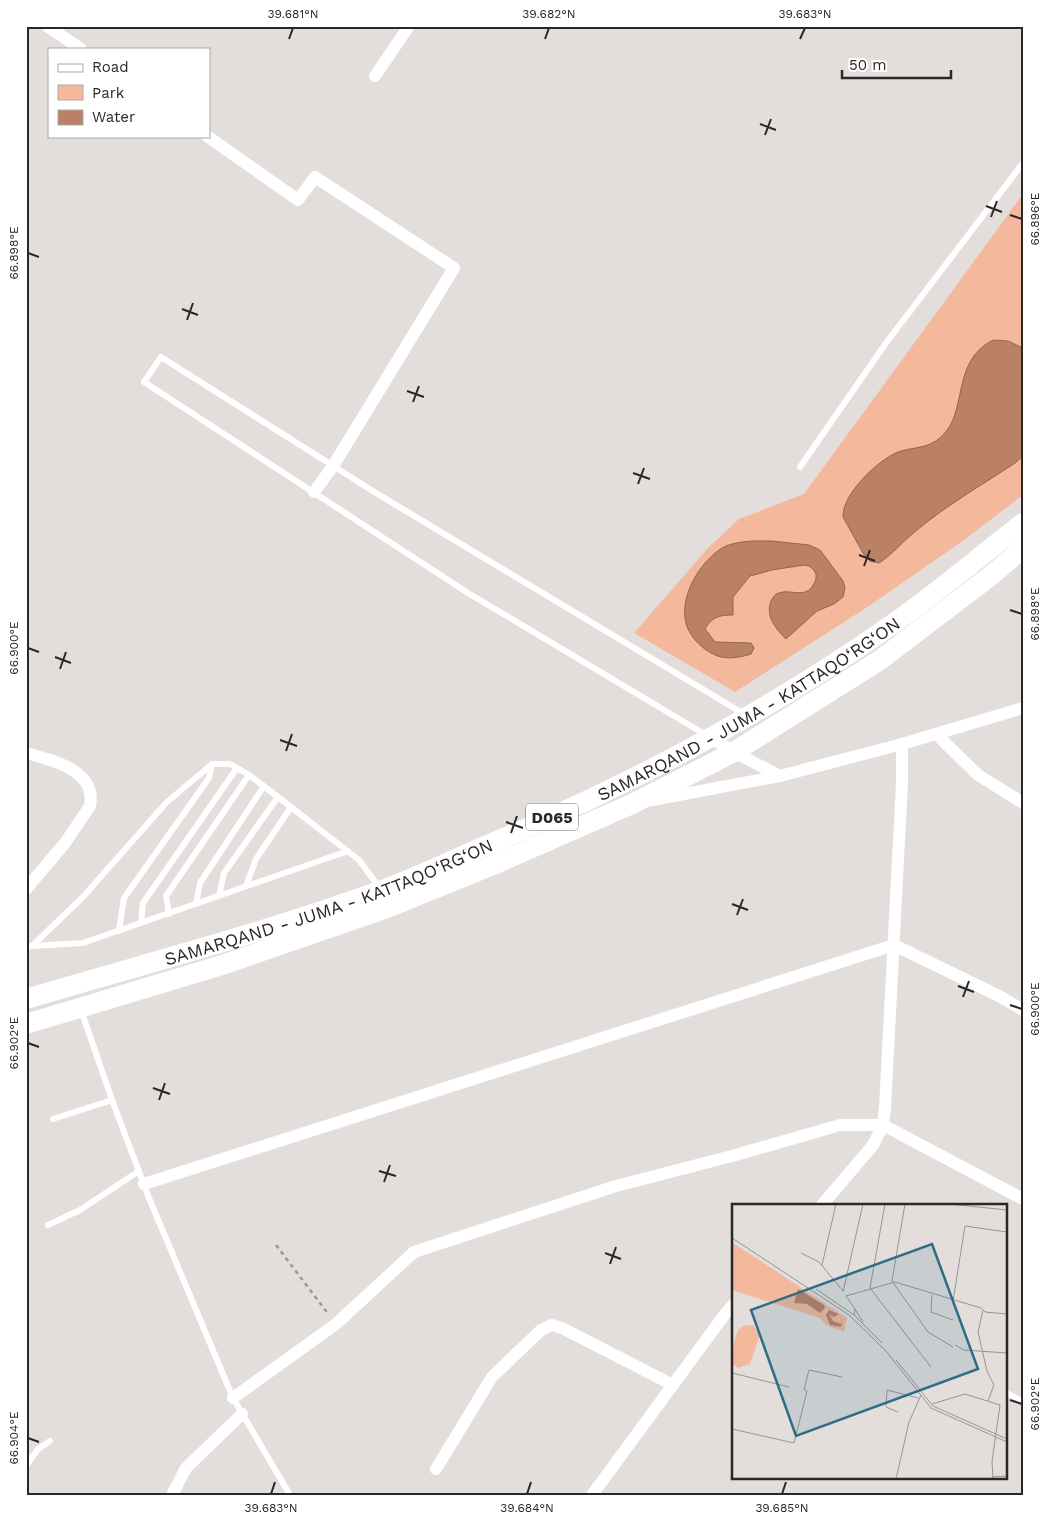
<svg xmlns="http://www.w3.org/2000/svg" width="1049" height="1521" font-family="'Work Sans',sans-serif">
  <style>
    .green { fill: #f4b99d }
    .water { fill: #ba8166; stroke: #8f6653 }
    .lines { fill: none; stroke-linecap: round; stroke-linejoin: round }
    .path { stroke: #9c9896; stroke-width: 2.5; stroke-dasharray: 4 4; stroke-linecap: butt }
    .lane { stroke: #fff; stroke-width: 6 }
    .street { stroke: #fff; stroke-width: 12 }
    .primary { stroke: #fff; stroke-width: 20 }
    .ticks { fill: none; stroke: #2a2827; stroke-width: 2 }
    .labels { text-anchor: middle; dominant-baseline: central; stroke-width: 5; stroke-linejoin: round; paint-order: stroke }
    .shield { fill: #fff; stroke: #6a6868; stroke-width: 1 }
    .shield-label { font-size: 16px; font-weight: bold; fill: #2a2827 }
    .street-label { font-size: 18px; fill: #2a2827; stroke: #fff }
    .inset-road { fill: none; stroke: #999594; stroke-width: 1 }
    .view { fill: #306c83; fill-opacity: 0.15; stroke: #306c83; stroke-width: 2.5 }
    .inset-edge { fill: none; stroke: #2a2827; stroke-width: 2.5 }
    .neatline { fill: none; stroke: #2a2827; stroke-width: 2 }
    .ticks-label { font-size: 12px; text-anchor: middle; fill: #2a2827 }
  </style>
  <rect width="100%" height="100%" fill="#e3dedc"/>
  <polygon class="green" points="1023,194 1023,495 964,540 869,606 735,692 634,633 708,548 739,519 804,494"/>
  <g class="water">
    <path d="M993 340 1008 341 1023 348V456L1015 463C982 485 947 505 917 530 903 541 893 554 879 563L870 561 863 553 843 517C842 494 878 460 898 452 912 447 928 449 941 437 969 412 950 362 993 340Z"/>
    <path d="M752 541H772L809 545 820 550 843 581 845 588 843 597 834 604 817 611 786 639C776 629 765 616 771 601 773 597 775 594 779 593 792 588 808 602 816 579V574L813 569 809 566 804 565 772 570 750 576 733 597V615C719 615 712 617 705 629L715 642 751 643 754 648 751 654C742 657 730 659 721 657 706 653 690 639 686 623 679 596 700 562 722 548 731 543 741 542 752 541Z"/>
  </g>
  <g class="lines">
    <polyline class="path" points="276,1245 329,1315"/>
    <g class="lane">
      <polyline points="800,467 886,343 1023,163"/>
      <polyline points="706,735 468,593 144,382 161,357 376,493 744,714"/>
      <polyline points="246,886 256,859 291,807"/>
      <polyline points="219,896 224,873 278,797"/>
      <polyline points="196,904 200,883 264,786"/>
      <polyline points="169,914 166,896 249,775"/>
      <polyline points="141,923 143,903 237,768"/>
      <polyline points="119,931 124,898 209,778 212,764"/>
      <polyline points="32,946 83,943 348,851"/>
      <polyline points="26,948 32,946 82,898 166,803 212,764 230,764 249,775 278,797 359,860 379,887"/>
      <polyline points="81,1010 112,1100 149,1198 233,1398 290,1495"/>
      <polyline points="53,1119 112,1100"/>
      <polyline points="48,1225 80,1210 139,1171"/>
      <polyline points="1005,1392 1023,1402"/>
      <polyline points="26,1466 38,1449 50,1441"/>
    </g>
    <g class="street">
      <polyline points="47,26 81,49"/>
      <polyline points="375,76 409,26"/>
      <polyline points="207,136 298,200 315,177 454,268 333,466 314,492"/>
      <polyline points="936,734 978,775 1023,803"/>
      <polyline points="711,738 734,752 780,776 902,744 1023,708"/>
      <path d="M26 753C52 760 97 770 90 806L65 843 26 889"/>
      <polyline points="652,800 780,776"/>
      <polyline points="144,1184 894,945 1001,997 1023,1010"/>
      <polyline points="822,1205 873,1145 883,1125 885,1108 902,783 902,744"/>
      <polyline points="233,1398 336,1324 414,1252 616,1186 732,1156 840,1125 883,1125 1023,1199"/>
      <polyline points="436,1469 492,1377 541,1330 552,1325 562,1328 673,1385"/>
      <polyline points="172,1495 186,1468 242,1414"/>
      <polyline points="592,1495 725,1314 733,1305"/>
    </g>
    <g class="primary">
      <path id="s1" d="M26 999C144 964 264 933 380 891 415 878 449 862 483 847 626 787 763 715 890 626 936 594 979 557 1023 523"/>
      <polyline points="26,1024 222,965 387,908 493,865 632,804 734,752 880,660 993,574 1023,548"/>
    </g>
  </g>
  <path class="ticks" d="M289 39 293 28M545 39 549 28M800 39 805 28M760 124 776 130M765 135 771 119M986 206 1002 212M1010 215 1022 219M991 217 997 201M28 253 39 257M182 309 198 315M187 320 193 303M407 391 424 397M413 402 419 386M633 473 650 479M638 484 644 468M859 555 875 561M864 566 870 550M1010 610 1022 614M28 648 39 652M55 657 71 663M60 669 66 652M280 740 297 746M286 751 292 734M506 822 523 828M511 833 517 816M732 904 748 910M737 915 743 899M958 986 974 992M963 997 969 981M1010 1005 1022 1009M28 1043 39 1047M153 1088 170 1094M159 1100 165 1083M379 1171 396 1176M384 1182 390 1165M605 1253 621 1259M610 1264 616 1247M1010 1400 1022 1404M28 1438 39 1442M271 1494 275 1482M527 1494 531 1482M782 1494 786 1482"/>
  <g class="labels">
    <rect class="shield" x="526" y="803.5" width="52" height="27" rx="4"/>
    <g class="shield-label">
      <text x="552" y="817">D065</text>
    </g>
    <g class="street-label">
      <text stroke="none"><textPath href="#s1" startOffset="782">SAMARQAND - JUMA - KATTAQO‘RG‘ON</textPath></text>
      <text stroke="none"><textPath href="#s1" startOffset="318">SAMARQAND - JUMA - KATTAQO‘RG‘ON</textPath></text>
    </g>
  </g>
  <g transform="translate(732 1204)">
    <rect width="275" height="275" fill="#e3dedc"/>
    <path d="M0 38 115 114 112 128 94 121 88 114 0 86ZM21 121 28 131 18 160 6 164 0 159V145L6 126 11 122Z" fill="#f4b99d"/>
    <path d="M66 85 92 101 93 104 88 109 75 100 62 99ZM97 106 107 110 102 113 97 110 101 117 109 120 111 114 109 123 98 121 94 111Z" fill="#ba8166"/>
    <path class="inset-road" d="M153 0 138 84 199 163M173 0 160 77 196 128 221 143M218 0 275 6M0 34 117 111 154 147 199 204 275 238M69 49 87 58 111 87M90 61 104 0M84 85 122 111 150 139M111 88 131 0M200 91 199 108 221 116M114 92 163 78 249 104 253 108 275 110M114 92 123 105 122 111M221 97 233 22 275 28M123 105 131 118M251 106 246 128 255 167 262 181 256 197M223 141 232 146 275 149M164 156 201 202 275 235M0 169 57 183M200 200 233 190 268 201 260 257 261 275M166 208 154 203 155 186 186 194M0 225 62 239 75 187 72 186 77 166 110 173M260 273 275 272M164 275 177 218 189 191"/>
    <path class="view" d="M200 40 246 165 64 232 19 106Z"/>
    <rect width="275" height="275" class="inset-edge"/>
  </g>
  <rect width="1049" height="1521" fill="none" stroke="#ffffff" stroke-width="55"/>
  <rect x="48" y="48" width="162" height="90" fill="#ffffff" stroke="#aaa9a9"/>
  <rect x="58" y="64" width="25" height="8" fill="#ffffff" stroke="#aaa9a9"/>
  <text x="92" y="72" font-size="15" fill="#2a2827">Road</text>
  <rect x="58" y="85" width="25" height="15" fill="#f4b99d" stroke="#aaa9a9"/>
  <text x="92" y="98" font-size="15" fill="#2a2827">Park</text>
  <rect x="58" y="110" width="25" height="15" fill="#ba8166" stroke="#aaa9a9"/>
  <text x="92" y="122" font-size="15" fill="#2a2827">Water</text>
  <path d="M842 70v8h109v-8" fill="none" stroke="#2a2827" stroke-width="2.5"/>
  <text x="849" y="70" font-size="15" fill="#2a2827" stroke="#ffffff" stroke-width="4" paint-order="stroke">50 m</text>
  <rect x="28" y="28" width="994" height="1466" class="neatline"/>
  <g class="ticks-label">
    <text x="293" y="18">39.681°N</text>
    <text x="549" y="18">39.682°N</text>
    <text x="805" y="18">39.683°N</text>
    <text transform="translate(1035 219) rotate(-90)" y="4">66.896°E</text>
    <text transform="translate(14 253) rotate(-90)" y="4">66.898°E</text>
    <text transform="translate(1035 614) rotate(-90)" y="4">66.898°E</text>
    <text transform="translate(14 648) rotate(-90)" y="4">66.900°E</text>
    <text transform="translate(1035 1009) rotate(-90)" y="4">66.900°E</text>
    <text transform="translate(14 1043) rotate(-90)" y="4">66.902°E</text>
    <text transform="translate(1035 1404) rotate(-90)" y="4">66.902°E</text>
    <text transform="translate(14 1438) rotate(-90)" y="4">66.904°E</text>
    <text x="271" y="1512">39.683°N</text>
    <text x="527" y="1512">39.684°N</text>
    <text x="782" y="1512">39.685°N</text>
  </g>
</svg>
